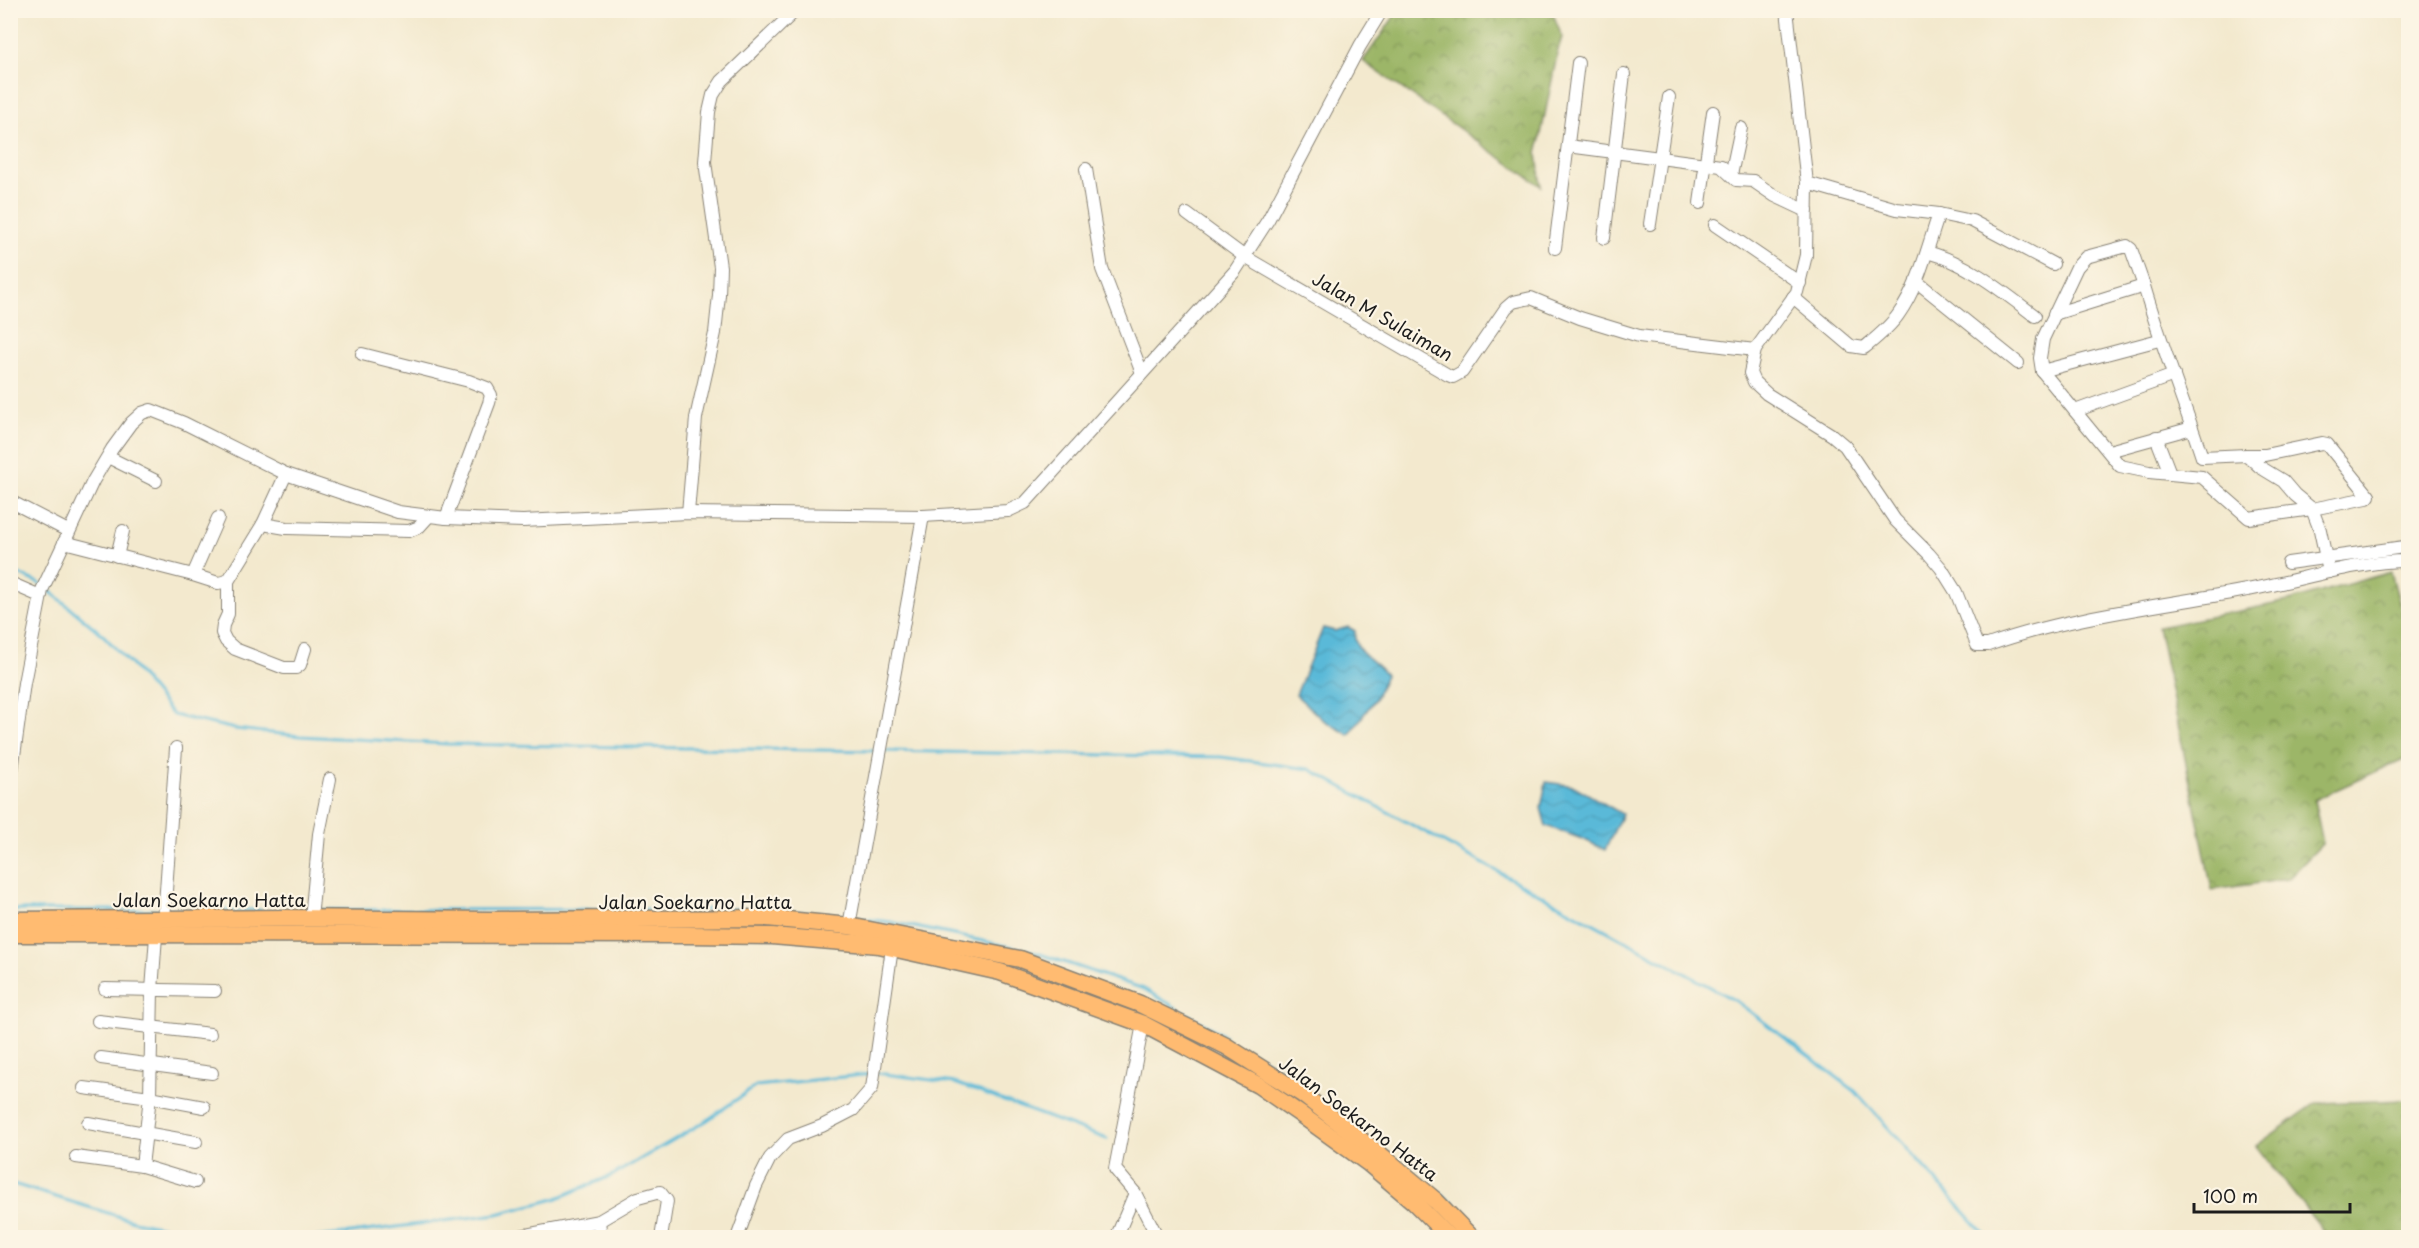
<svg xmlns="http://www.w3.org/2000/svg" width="2419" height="1248" font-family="'Playpen Sans',sans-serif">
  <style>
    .forest { fill: url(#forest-crowns); stroke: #5c6942; stroke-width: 1.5 }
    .water { fill: url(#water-waves); stroke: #3b6a7a; stroke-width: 1.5 }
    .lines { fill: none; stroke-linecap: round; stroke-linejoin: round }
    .stream { stroke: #5ab9d8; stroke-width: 3 }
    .minor-casing { stroke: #888275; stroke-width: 14 }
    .highway-casing { stroke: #888275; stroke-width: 19 }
    .minor { stroke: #fff; stroke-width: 12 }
    .highway { stroke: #ffbb71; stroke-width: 16 }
    .labels { text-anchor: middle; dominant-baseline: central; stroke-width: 4.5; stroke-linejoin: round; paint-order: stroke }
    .street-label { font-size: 18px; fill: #1c1c1c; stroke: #fcf5e5 }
  </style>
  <defs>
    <pattern id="forest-crowns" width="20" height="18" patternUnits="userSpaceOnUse" patternTransform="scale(1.5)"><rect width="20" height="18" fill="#9cb668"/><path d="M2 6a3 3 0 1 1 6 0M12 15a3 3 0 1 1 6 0" fill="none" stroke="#7e9355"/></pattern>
    <pattern id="water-waves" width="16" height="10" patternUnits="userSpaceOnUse" patternTransform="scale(1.5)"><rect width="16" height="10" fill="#5ab9d8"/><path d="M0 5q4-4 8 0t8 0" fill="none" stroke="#4e9eb9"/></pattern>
  </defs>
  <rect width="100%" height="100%" fill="#fcf5e5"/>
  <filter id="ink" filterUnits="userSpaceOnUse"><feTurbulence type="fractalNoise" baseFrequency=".0167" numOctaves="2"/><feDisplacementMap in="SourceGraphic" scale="12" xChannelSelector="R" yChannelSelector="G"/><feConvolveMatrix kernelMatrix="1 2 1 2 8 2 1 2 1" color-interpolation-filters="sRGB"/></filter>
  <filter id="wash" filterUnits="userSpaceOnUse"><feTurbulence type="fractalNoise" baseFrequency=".008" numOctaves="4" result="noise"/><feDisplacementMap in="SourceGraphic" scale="24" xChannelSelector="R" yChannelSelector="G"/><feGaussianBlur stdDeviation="1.35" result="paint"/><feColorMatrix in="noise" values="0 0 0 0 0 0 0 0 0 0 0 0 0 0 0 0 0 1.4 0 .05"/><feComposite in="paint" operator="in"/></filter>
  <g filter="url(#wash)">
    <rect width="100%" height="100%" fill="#f3e9ce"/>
    <g class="forest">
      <polygon points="1398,11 1552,11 1562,37 1558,50 1537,154 1541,186 1363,61"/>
      <polygon points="2391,572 2408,635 2408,757 2314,800 2323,843 2288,879 2212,890 2158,627 2289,601"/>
      <polygon points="2408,1100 2408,1237 2328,1237 2256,1146 2316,1103"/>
    </g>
    <g class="water">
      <path d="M1348 627 1355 631C1352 653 1374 659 1386 675L1375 699 1349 735 1323 720 1296 695 1323 628 1335 631Z"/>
      <polygon points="1546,782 1574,786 1622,814 1605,850 1585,840 1546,826 1541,808"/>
    </g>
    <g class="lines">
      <g class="stream">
        <polyline points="10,570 41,584"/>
        <polyline points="46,588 103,635 137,671 173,715 235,729 300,736 448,744 878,751"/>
        <polyline points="885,751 1221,757 1309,769 1736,1001 1855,1091 1988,1238"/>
        <polyline points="10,910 162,910"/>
        <polyline points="168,910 261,910"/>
        <polyline points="315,910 761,909 848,917"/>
        <polyline points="855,918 891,922 1031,951 1144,989 1225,1036"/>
        <polyline points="1249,1051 1294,1079"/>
        <polyline points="877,1073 955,1083 1107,1139"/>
        <polyline points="10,1183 134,1221 219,1238"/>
        <polyline points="1438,1192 1463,1212 1484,1238"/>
        <polyline points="312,1238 497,1214 555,1199 613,1175 706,1121 756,1086 871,1074"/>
      </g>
    </g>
  </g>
  <g filter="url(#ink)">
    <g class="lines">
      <defs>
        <g id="minor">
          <path d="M1787 10 1807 183 1806 255 1797 292 1755 350 1750 373 1754 382 1767 394 1832 435 1845 446 1895 520 1929 554 1941 568 1956 592 1977 645H1988C2070 616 2161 606 2247 590 2300 581 2354 561 2408 561"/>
          <polyline points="1568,146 1721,166 1736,180 1753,181 1775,196 1807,211"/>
          <polyline points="1086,169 1102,269 1142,373"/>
          <polyline points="1731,175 1741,128"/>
          <polyline points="1700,203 1713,112"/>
          <polyline points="1187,214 1245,257 1448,375 1453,377 1462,372 1506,308 1513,302 1531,298 1580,318 1639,336 1755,350"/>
          <polyline points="1939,214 1972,221 2053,264"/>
          <polyline points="1650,224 1669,97"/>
          <polyline points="1715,225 1800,283"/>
          <polyline points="1604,238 1624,74"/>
          <polyline points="1555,248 1578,63"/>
          <path d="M1927 252C1968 263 2002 291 2035 316"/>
          <polyline points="1916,281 2018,363"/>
          <polyline points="2144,286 2131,249 2127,246 2086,257 2077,267 2043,339 2040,358 2042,371 2159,340"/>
          <path d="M1793 297 1851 346 1864 348C1876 338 1889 328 1898 315 1919 286 1927 248 1939 214L1897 209 1807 183"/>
          <path d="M2054 314 2144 286C2161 344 2183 400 2202 457L2247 455 2260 467 2283 481 2295 495 2312 509 2320 530 2329 572"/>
          <polyline points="362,354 469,381 487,388 491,395 489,403 446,518"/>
          <polyline points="2042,371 2120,466 2149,472 2202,477 2249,518 2312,509 2367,498 2369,496 2327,444 2322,443 2265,455 2247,455"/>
          <polyline points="2075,411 2174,375"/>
          <polyline points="2156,437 2170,473"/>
          <polyline points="2109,451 2192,428"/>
          <polyline points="108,457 156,481"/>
          <polyline points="10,501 68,531"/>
          <polyline points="688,513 696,418 715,333 719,295 720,267 705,162 709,112 713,95 722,81 796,10"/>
          <polyline points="263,524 286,474"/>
          <polyline points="64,542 193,575 218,583 228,581"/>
          <polyline points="117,556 123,531"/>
          <polyline points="2288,563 2404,547"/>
          <polyline points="193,575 218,518"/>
          <polyline points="10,583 40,596"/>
          <polyline points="305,649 300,665 296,668 284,668 235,649 226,641 222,633 223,625 228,614 228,581 263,524 286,528 409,531 419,527 429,516"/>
          <polyline points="10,785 24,683 42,590 93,481 112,449 131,423 142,413 151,410 184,423 286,474 398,512 446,518 523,521 688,513 923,516 1008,511 1025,503 1235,271 1268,220 1360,46 1382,10"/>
          <polyline points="164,919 176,748"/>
          <polyline points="311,919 319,834 330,779"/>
          <polyline points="849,926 923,516"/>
          <polyline points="105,989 215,991"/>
          <polyline points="98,1021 210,1034"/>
          <polyline points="1143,1024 1115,1169 1135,1193 1158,1238"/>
          <polyline points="101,1058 212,1073"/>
          <polyline points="84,1088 150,1097 204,1107"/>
          <polyline points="88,1123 196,1142"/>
          <polyline points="76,1157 142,1166 195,1182"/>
          <polyline points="142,1166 150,1097 152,990 156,936"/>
          <polyline points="599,1221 601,1238"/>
          <polyline points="510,1238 599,1221 638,1198 660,1192 667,1201 661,1238"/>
          <polyline points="737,1238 756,1186 770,1158 788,1139 822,1126 853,1110 872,1088 892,948"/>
          <polyline points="1116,1238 1135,1193"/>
        </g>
        <g id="highway">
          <polyline points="10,920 284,918 490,920 767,918 849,926 1020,959 1140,1004 1226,1046 1302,1094 1387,1160 1436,1201 1472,1238"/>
          <polyline points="10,934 688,935 772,936 879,945 1000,972 1143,1024 1258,1085 1300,1114 1368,1163 1414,1202 1450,1238"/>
        </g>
      </defs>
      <use href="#minor" class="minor-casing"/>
      <use href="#highway" class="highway-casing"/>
      <use href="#minor" class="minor"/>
      <use href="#highway" class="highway"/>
    </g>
  </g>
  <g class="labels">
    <g class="street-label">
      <text transform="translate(1383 316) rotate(30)">Jalan M Sulaiman</text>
      <text x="209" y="899">Jalan Soekarno Hatta</text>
      <text x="695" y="901">Jalan Soekarno Hatta</text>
      <text transform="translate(1359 1118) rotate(37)">Jalan Soekarno Hatta</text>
    </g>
  </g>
  <rect width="2419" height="1248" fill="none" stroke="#fcf5e5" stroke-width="36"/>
  <path d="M2194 1203v9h156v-9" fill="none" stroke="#1c1c1c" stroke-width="3"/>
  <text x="2203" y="1203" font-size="18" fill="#1c1c1c" stroke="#fcf5e5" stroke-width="4.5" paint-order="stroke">100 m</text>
</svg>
